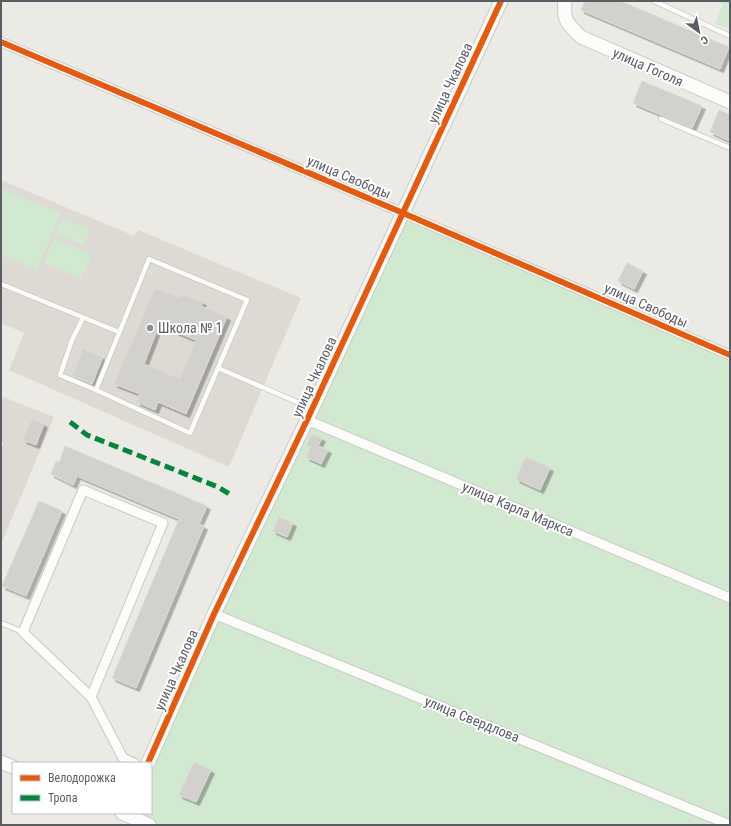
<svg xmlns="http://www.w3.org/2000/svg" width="731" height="826" font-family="'Roboto Condensed',sans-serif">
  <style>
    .education { fill: #dcdad2 }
    .green { fill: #d1e9cf }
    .building { fill: #d2d1cd; stroke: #dad9d4; fill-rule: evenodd; filter: url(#shadow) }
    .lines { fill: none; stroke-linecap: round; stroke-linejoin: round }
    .lane-casing { stroke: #c8c8c7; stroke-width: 6 }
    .street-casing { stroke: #c8c8c7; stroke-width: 11 }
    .secondary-casing { stroke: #c8c9c8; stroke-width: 15 }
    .lane { stroke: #fcfcfb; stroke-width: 4.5 }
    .street { stroke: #fcfcfb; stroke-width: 9 }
    .secondary { stroke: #fcfcfb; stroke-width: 13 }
    .quiet { stroke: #00873e; stroke-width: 5; stroke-dasharray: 10 5; stroke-linecap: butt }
    .cycleway-casing { stroke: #fff; stroke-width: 8 }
    .cycleway { stroke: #e8590c; stroke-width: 6 }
    .poi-dot { fill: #8d8f91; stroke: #fff; stroke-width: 1.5 }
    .labels { text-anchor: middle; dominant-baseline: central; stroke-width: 4; stroke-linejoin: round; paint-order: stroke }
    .street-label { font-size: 14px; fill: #5a5e64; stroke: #fff }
    .poi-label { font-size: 14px; fill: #5a5e64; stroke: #fff; text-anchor: start }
  </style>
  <defs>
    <filter id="shadow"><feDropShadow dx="3.5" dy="3.5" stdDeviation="0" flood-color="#0004"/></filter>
  </defs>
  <rect width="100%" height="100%" fill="#ebeae4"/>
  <g class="education">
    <polygon points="1,180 134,236 138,230 301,298 229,467 9,370 24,333 1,323"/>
    <polygon points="1,396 54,417 1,544"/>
  </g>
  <g class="green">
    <polygon points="713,1 730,1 730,29 715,24 723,4"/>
    <polygon points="1,189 61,213 37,270 1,255"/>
    <polygon points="403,213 730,355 730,825 150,825 126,813 151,813 151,763"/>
    <polygon points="62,219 90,229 84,245 56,234"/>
    <polygon points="54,238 92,255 81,279 44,263"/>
  </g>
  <g class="building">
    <polygon points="585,1 620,1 729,47 720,69 581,10"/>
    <polygon points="642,81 702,106 692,128 633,103"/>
    <polygon points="719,110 730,115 730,141 710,132"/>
    <polygon points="627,263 643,271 634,289 618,281"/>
    <path d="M155 288 180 298 182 294 203 302 201 306 227 317 186 414 158 402 155 410 137 402 140 394 114 384ZM159 325 196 340 180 379 144 364Z"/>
    <polygon points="83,349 103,357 92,384 72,376"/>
    <polygon points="32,419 44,424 36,445 23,440"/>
    <polygon points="312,434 322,438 318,446 328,450 321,464 306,457 311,447 307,445"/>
    <polygon points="65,446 207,506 199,524 204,526 136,688 112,678 179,519 77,476 73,485 51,474 56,461 59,463"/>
    <polygon points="526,457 550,468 540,490 516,479"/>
    <polygon points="39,501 62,511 26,596 2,586"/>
    <polygon points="279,517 293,523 287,537 273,531"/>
    <polygon points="194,762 211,770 196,802 179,795"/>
  </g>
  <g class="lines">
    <defs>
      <g id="lane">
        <polyline points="654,1 730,36"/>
        <polyline points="661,119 730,148"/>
        <polyline points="1,284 119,332"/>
        <polyline points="83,318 72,340 60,375 96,390"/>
        <polyline points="218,368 247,300 149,259 96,390 190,433 218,368 311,408"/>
        <polyline points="1,443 1,444"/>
        <polyline points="1,623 23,632"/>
      </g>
      <g id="street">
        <polyline points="1,42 403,213 730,355"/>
        <polyline points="307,420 730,598"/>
        <polyline points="214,614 730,825"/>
        <polyline points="91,697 163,523 83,490 23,632 91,697 123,758 134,763"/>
      </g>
      <g id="secondary">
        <path d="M565 1C563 21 567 23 581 37L730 102"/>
        <polyline points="1,762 13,767"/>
        <polyline points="148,763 214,614 307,420 501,1"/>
        <polyline points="122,813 149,825"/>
      </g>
    </defs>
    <use href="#lane" class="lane-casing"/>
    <use href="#street" class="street-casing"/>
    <use href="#secondary" class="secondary-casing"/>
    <use href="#lane" class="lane"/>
    <use href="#street" class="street"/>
    <use href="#secondary" class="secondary"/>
    <polyline class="quiet" points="70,422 87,435 218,487 231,495"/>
    <defs>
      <g id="cycleway">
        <polyline points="1,42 403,213 730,355"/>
        <polyline points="148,763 214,614 307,420 501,1"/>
      </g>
    </defs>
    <use href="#cycleway" class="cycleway-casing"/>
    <use href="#cycleway" class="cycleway"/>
  </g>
  <circle class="poi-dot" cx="150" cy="328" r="4"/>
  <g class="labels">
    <g class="street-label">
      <text transform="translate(648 67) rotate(24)">улица Гоголя</text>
      <text transform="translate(450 83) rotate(-65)">улица Чкалова</text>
      <text transform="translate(349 177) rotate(23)">улица Свободы</text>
      <text transform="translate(646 305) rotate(24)">улица Свободы</text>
      <text transform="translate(314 377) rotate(-65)">улица Чкалова</text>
      <text transform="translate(518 509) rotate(23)">улица Карла Маркса</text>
      <text transform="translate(176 670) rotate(-66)">улица Чкалова</text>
      <text transform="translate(472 719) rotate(22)">улица Свердлова</text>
    </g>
    <g class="poi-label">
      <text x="158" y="328">Школа № 1</text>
    </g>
  </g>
  <rect width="731" height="826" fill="none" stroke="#5a5e64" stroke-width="4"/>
  <rect x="12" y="762" width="140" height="52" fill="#ffffff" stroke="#bdbfc1"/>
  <rect x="20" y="775" width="20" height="6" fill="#e8590c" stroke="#bdbfc1"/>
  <text x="48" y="782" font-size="12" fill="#5a5e64">Велодорожка</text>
  <rect x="20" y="795" width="20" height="6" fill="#00873e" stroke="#bdbfc1"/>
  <text x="48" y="802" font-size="12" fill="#5a5e64">Тропа</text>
  <g transform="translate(699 32) rotate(147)" stroke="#ffffff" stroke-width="3" paint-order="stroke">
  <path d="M0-3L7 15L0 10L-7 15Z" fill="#5a5e64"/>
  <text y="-6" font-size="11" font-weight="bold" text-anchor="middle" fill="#5a5e64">С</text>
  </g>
</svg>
